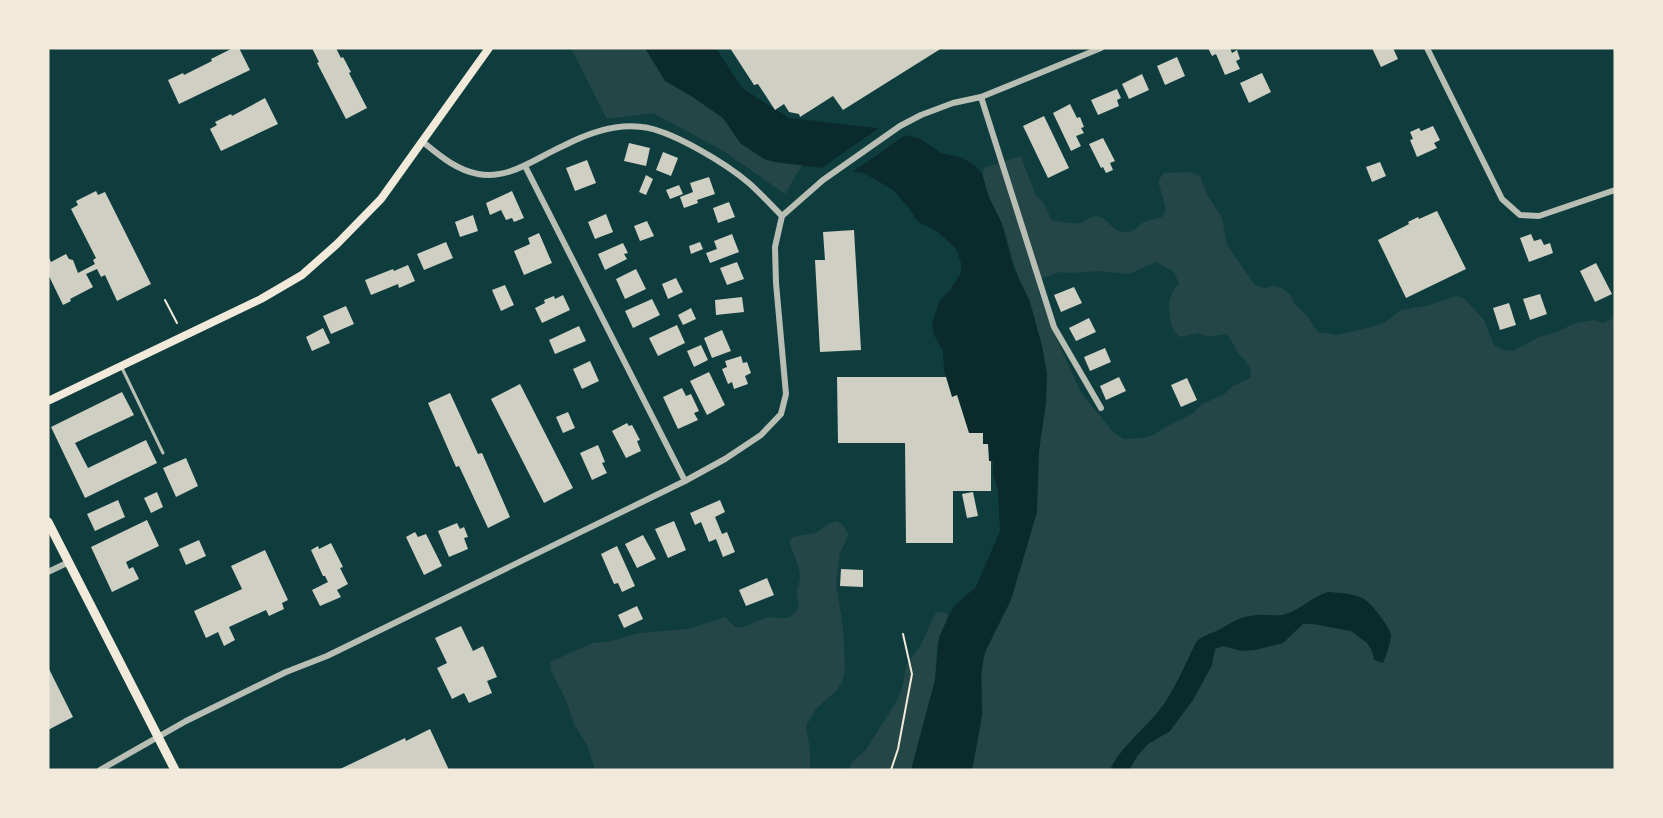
<svg xmlns="http://www.w3.org/2000/svg" width="1663" height="818" font-family="Overpass,sans-serif">
  <style>
    .green { fill: #244646; fill-rule: evenodd }
    .water { fill: #0a2a2b }
    .pier { fill: #0f3d3e }
    .building { fill: #cfcfc3 }
    .lines { fill: none; stroke-linecap: round; stroke-linejoin: round }
    .path { stroke: #f1e9da; stroke-width: 2 }
    .service { stroke: #b8beb3; stroke-width: 3 }
    .minor { stroke: #b8beb3; stroke-width: 6 }
    .secondary { stroke: #f1e9da; stroke-width: 8 }
    .primary { stroke: #f1e9da; stroke-width: 9 }
  </style>
  <rect width="100%" height="100%" fill="#0f3d3e"/>
  <g class="green">
    <polygon points="571,48 679,48 816,142 785,194 722,150 653,113 607,119"/>
    <path d="M1016 157H1021L1036 196 1043 202 1051 219C1057 222 1073 224 1079 223 1085 222 1090 216 1096 216 1109 217 1113 235 1129 232 1136 231 1138 225 1144 222 1149 220 1157 219 1162 217L1166 209 1158 181 1164 173 1191 172 1200 176 1207 194 1222 218 1227 245 1255 285 1264 288 1273 286 1282 288 1290 294 1294 303 1307 316 1318 332 1337 335 1376 326 1385 322 1401 310 1430 305 1456 296 1465 299 1484 320 1494 345 1503 350 1513 351 1539 337 1557 332 1575 323 1594 320 1603 323 1612 319 1615 314V770H1129L1138 755 1148 744 1170 731 1211 667 1215 649 1197 641C1186 662 1177 685 1164 704 1149 726 1119 748 1110 770H972C975 752 981 732 982 714 983 689 978 667 989 644L1005 569 1019 278C1011 260 1009 242 1002 224 996 208 978 185 984 168 995 163 1005 162 1016 157ZM1156 262 1173 271 1179 283C1176 287 1172 291 1171 296 1167 307 1169 330 1180 337L1199 333 1207 337 1226 334C1232 340 1233 344 1237 351 1243 361 1254 365 1250 378L1233 386 1223 395 1202 404 1192 414 1170 425 1153 435 1144 438 1124 439 1113 432 1080 391 1056 337 1039 293V283L1042 278 1060 272 1069 273 1099 271 1129 274Z"/>
    <path d="M837 521 841 523 849 535 840 552 836 585 843 626 845 668 842 682 837 690 816 709 806 726 810 750V770H595L587 745 574 724 565 698 551 671 550 662 593 643 612 641 639 633 688 629 725 617 735 627C748 629 754 621 766 618 775 616 786 622 794 614 801 608 798 600 797 592 797 587 800 583 800 578 800 566 793 553 789 542L792 537 816 533 828 524Z"/>
    <polygon points="937,612 944,612 948,615 937,646 935,680 911,770 848,770 853,761 865,751 898,699 903,685 906,665 921,645 934,616"/>
  </g>
  <g class="water">
    <polygon points="645,48 716,48 742,88 789,118 877,128 921,139 941,153 960,157 976,166 982,174 989,197 1002,224 1013,266 1030,302 1042,346 1047,373 1046,403 1039,451 1037,512 1011,600 984,654 981,674 982,714 972,770 911,770 935,680 939,637 954,606 976,587 1000,531 998,490 993,475 993,461 989,461 988,444 983,444 983,433 969,433 957,395 952,397 944,370 943,351 933,333 932,323 940,300 950,290 961,273 961,263 956,249 938,232 917,221 909,208 893,190 864,173 774,162 764,159 740,143 723,118 691,96 665,81"/>
    <path d="M1328 592C1340 593 1351 593 1362 598 1369 600 1390 627 1391 635 1391 643 1386 655 1383 663L1374 660 1372 651 1367 643 1351 631 1313 624H1303L1283 643 1255 650 1242 651 1223 646 1215 649 1211 667 1193 700 1170 731 1148 744 1138 755 1129 770H1110C1119 748 1149 726 1164 704 1177 685 1186 662 1197 641 1205 634 1214 633 1222 628 1236 620 1240 617 1257 615 1266 614 1278 617 1286 614 1301 609 1313 596 1328 592Z"/>
  </g>
  <polygon class="pier" points="879,128 907,134 851,173 820,169"/>
  <g class="building">
    <polygon points="233,48 239,48 250,70 179,104 168,80 183,73 184,75 212,61 211,59"/>
    <polygon points="312,48 336,48 341,58 343,57 351,72 349,73 367,108 346,119 317,63 319,62"/>
    <polygon points="730,48 942,48 843,110 833,96 800,117 799,114 789,112 784,104 775,110 758,84 754,85"/>
    <polygon points="1208,48 1230,48 1232,53 1237,50 1240,59 1236,61 1240,69 1225,75 1216,54 1212,56"/>
    <polygon points="1372,48 1393,48 1398,59 1381,67"/>
    <polygon points="1177,57 1185,76 1165,85 1157,66"/>
    <polygon points="1262,73 1271,92 1249,103 1240,83"/>
    <polygon points="1142,74 1149,90 1129,99 1122,84"/>
    <polygon points="1117,89 1121,98 1117,100 1119,106 1098,115 1091,100"/>
    <polygon points="265,98 278,124 221,151 210,129 217,125 215,122 231,114 232,116"/>
    <polygon points="1070,104 1077,118 1080,117 1084,127 1081,128 1084,133 1076,136 1081,146 1071,151 1053,113"/>
    <polygon points="1044,116 1069,168 1048,178 1023,126"/>
    <polygon points="1433,126 1440,140 1434,143 1437,148 1417,157 1410,140 1413,139 1410,132 1419,128 1421,131"/>
    <polygon points="1103,138 1115,161 1110,163 1113,170 1106,173 1103,167 1101,168 1089,144"/>
    <polygon points="629,143 650,148 646,166 624,161"/>
    <polygon points="663,152 678,158 671,176 656,170"/>
    <polygon points="587,160 596,183 575,191 566,168"/>
    <polygon points="1380,162 1386,176 1372,182 1366,167"/>
    <polygon points="646,175 653,179 646,195 639,192"/>
    <polygon points="709,177 715,194 697,200 698,203 684,208 680,197 693,192 690,183"/>
    <polygon points="679,185 683,194 670,199 666,190"/>
    <polygon points="96,191 98,195 105,192 151,284 117,301 105,275 101,277 97,269 86,274 93,287 70,299 71,301 63,305 48,274 48,256 51,262 66,254 69,259 73,260 78,273 95,264 93,260 96,258 71,209 78,205 76,201"/>
    <polygon points="512,191 524,218 514,222 512,218 506,220 501,210 490,215 486,203"/>
    <polygon points="729,202 735,217 718,223 713,208"/>
    <polygon points="1437,211 1466,269 1406,298 1378,240 1409,224 1408,222 1418,217 1419,219"/>
    <polygon points="606,214 613,232 595,239 588,222"/>
    <polygon points="473,215 478,231 460,237 455,222"/>
    <polygon points="647,221 654,236 640,241 634,226"/>
    <polygon points="854,230 861,350 820,352 815,260 825,260 823,232"/>
    <polygon points="539,233 552,263 524,275 514,251 530,244 528,238"/>
    <polygon points="732,234 739,252 710,263 706,253 717,249 714,241"/>
    <polygon points="1531,234 1534,241 1541,239 1544,245 1550,243 1553,253 1529,262 1520,238"/>
    <polygon points="446,242 453,258 424,270 417,254"/>
    <polygon points="700,242 703,249 691,254 689,246"/>
    <polygon points="623,243 628,253 624,254 627,259 605,270 598,254"/>
    <polygon points="737,262 744,279 727,285 720,268"/>
    <polygon points="1596,263 1612,294 1595,302 1580,271"/>
    <polygon points="408,265 415,281 399,288 398,284 371,295 365,280 393,269 394,271"/>
    <polygon points="636,269 646,289 625,299 616,279"/>
    <polygon points="676,278 683,292 668,299 662,284"/>
    <polygon points="505,285 514,305 501,311 492,290"/>
    <polygon points="1074,287 1082,303 1061,312 1054,295"/>
    <polygon points="1540,294 1547,314 1530,320 1523,299"/>
    <polygon points="563,295 570,310 542,323 535,308 545,303 544,300 554,296 555,299"/>
    <polygon points="742,297 744,312 716,315 715,300"/>
    <polygon points="652,299 660,315 633,328 625,311"/>
    <polygon points="1509,303 1516,325 1500,330 1493,308"/>
    <polygon points="346,306 354,324 331,334 323,316"/>
    <polygon points="691,308 696,319 683,325 678,315"/>
    <polygon points="1089,318 1096,332 1076,341 1069,328"/>
    <polygon points="677,325 685,343 658,356 649,338"/>
    <polygon points="579,326 586,341 555,354 549,340"/>
    <polygon points="323,328 330,343 312,351 306,337"/>
    <polygon points="722,330 731,351 712,358 704,338"/>
    <polygon points="701,345 708,360 694,367 687,351"/>
    <polygon points="1105,348 1111,362 1090,371 1084,357"/>
    <polygon points="741,356 743,363 747,362 751,373 745,376 748,384 734,389 732,382 728,384 722,369 727,367 725,361"/>
    <polygon points="590,361 599,381 582,389 573,369"/>
    <polygon points="709,372 725,405 707,415 690,381"/>
    <polygon points="837,377 946,377 952,397 957,395 969,433 983,433 983,444 988,444 989,461 991,461 991,491 953,491 953,543 906,543 905,443 838,443"/>
    <polygon points="1119,377 1126,391 1106,400 1100,386"/>
    <polygon points="1187,378 1197,400 1181,407 1171,385"/>
    <polygon points="520,384 573,488 544,503 491,399"/>
    <polygon points="682,388 686,396 691,394 699,411 694,413 698,420 678,429 663,397"/>
    <polygon points="122,392 134,415 75,443 88,468 146,440 157,463 85,498 51,427"/>
    <polygon points="450,393 478,454 482,453 510,517 488,528 459,466 456,467 428,403"/>
    <polygon points="568,412 575,428 563,433 556,417"/>
    <polygon points="627,423 629,426 632,425 640,440 637,441 641,451 626,458 612,431"/>
    <polygon points="598,445 605,462 602,463 607,473 592,480 580,453"/>
    <polygon points="186,458 198,486 176,497 163,468"/>
    <polygon points="157,492 163,507 151,513 144,498"/>
    <polygon points="973,492 978,516 967,518 962,494"/>
    <polygon points="118,500 125,517 95,531 87,514"/>
    <polygon points="720,500 725,512 715,517 722,534 727,532 735,552 723,557 716,539 709,542 701,522 695,525 690,513"/>
    <polygon points="147,520 159,546 126,562 129,569 133,567 139,579 112,592 91,547"/>
    <polygon points="674,521 686,550 668,558 655,529"/>
    <polygon points="457,523 460,529 464,527 468,537 464,538 468,549 449,557 438,531"/>
    <polygon points="415,532 418,537 426,534 442,566 424,575 406,537"/>
    <polygon points="643,535 656,559 637,568 625,544"/>
    <polygon points="199,540 206,556 186,565 179,549"/>
    <polygon points="331,543 343,567 340,568 348,584 337,590 341,597 320,606 312,590 328,582 325,576 323,576 311,550 318,546 319,549"/>
    <polygon points="617,546 635,586 622,592 618,583 614,584 601,554"/>
    <polygon points="265,550 288,600 282,603 284,609 269,616 266,610 229,627 235,640 224,646 218,632 206,638 194,611 242,589 231,566"/>
    <polygon points="841,569 863,570 863,587 840,586"/>
    <polygon points="767,578 774,595 746,606 739,590"/>
    <polygon points="637,606 643,619 624,628 618,615"/>
    <polygon points="461,626 473,651 483,646 497,677 487,681 492,693 469,703 464,693 452,699 437,668 447,663 435,638"/>
    <polygon points="48,667 73,717 48,730"/>
    <polygon points="430,729 449,770 338,770 405,738 406,741"/>
  </g>
  <g class="lines">
    <g class="path">
      <polyline points="165,300 177,323"/>
      <polyline points="891,770 898,749 912,674 903,634"/>
    </g>
    <polyline class="service" points="122,368 163,453"/>
    <g class="minor">
      <polyline points="1427,48 1502,199 1520,215 1539,216 1615,190"/>
      <polyline points="981,97 1054,327 1101,408"/>
      <path d="M423 142C439 155 456 170 478 174 509 180 536 158 563 146 586 134 615 123 642 127 671 130 727 164 750 184 761 194 771 205 782 216"/>
      <polyline points="525,166 685,481"/>
      <polyline points="48,572 69,562"/>
      <polyline points="100,770 186,721 286,672 327,656 685,481 725,459 761,435 781,414 786,394 776,283 775,247 782,216 823,180 900,126 921,115 953,103 981,97 1101,48"/>
    </g>
    <polyline class="secondary" points="48,401 261,299 302,275 337,244 381,199 489,48"/>
    <polyline class="primary" points="48,522 175,770"/>
  </g>
  <rect width="1663" height="818" fill="none" stroke="#f1e9da" stroke-width="99"/>
</svg>
